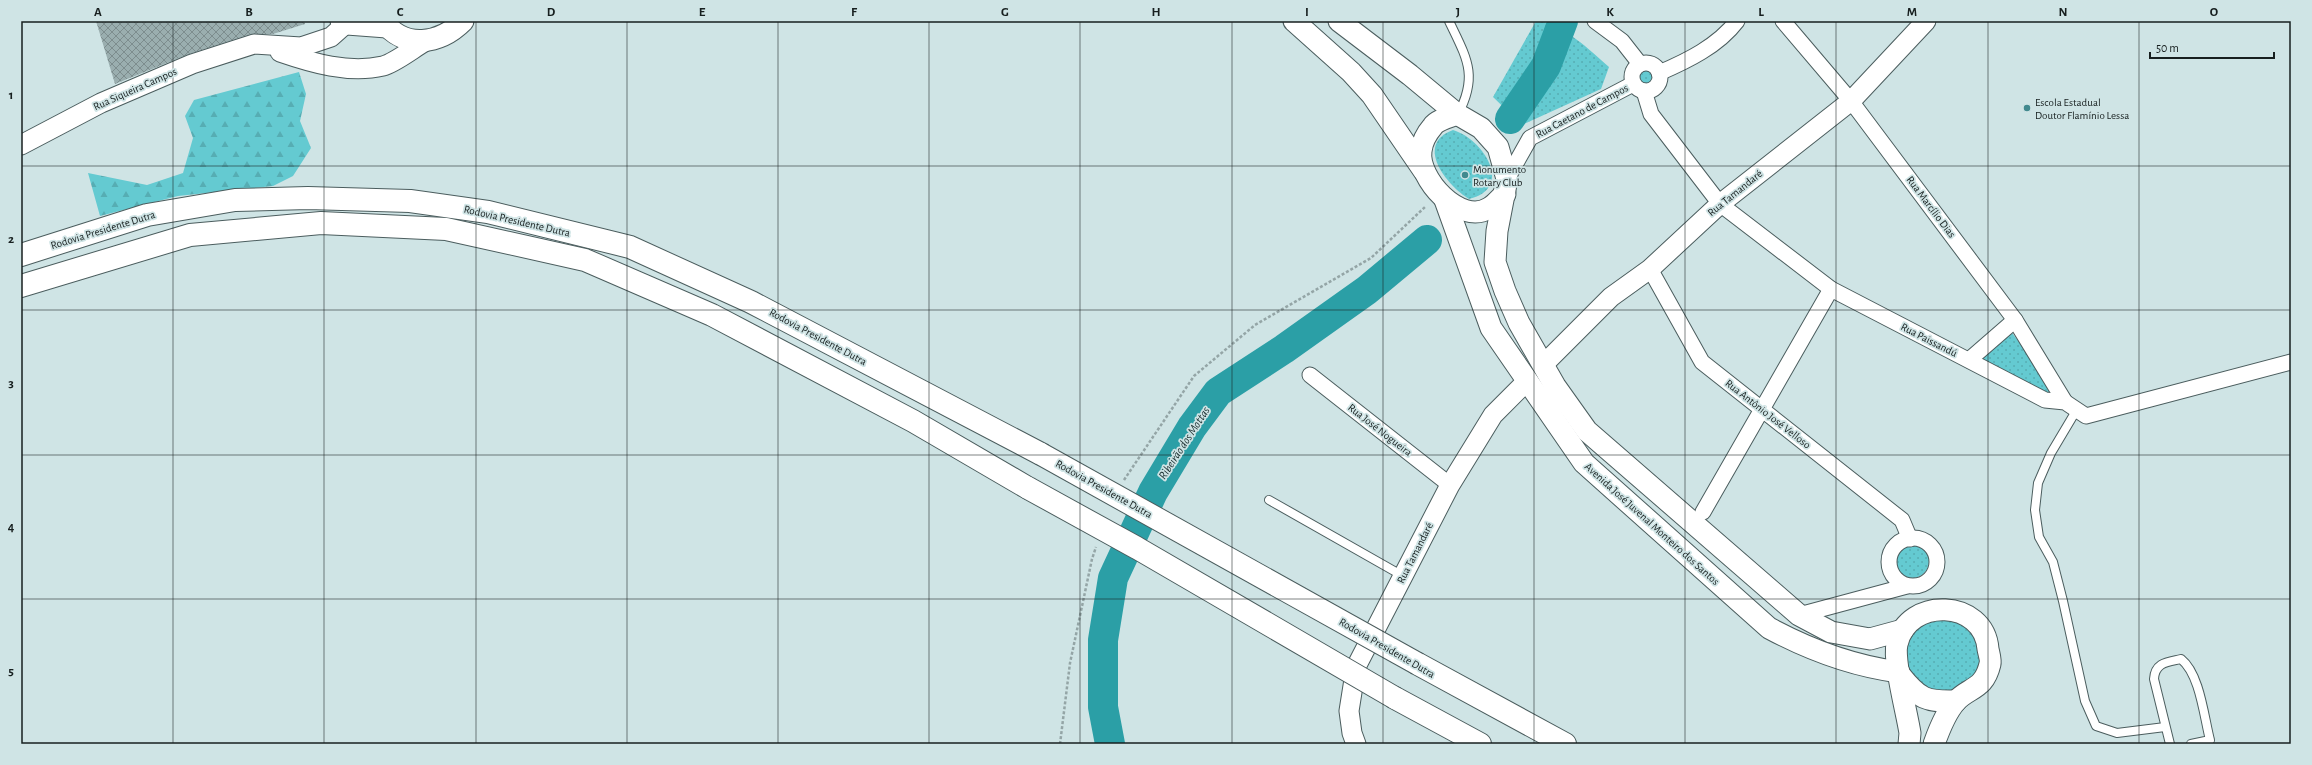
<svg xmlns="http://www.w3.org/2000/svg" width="2312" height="765" font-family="'Alegreya Sans',sans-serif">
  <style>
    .grass { fill: url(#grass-dots) }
    .forest { fill: url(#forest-firs) }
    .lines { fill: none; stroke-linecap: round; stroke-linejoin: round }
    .river { stroke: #2b9fa6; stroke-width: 30 }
    .building { fill: url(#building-cross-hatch) }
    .service-casing { stroke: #4b5d5e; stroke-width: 10 }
    .minor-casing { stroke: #4b5d5e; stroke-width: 17 }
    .tertiary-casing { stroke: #4b5d5e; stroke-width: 21 }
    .secondary-casing { stroke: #4b5d5e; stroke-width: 23 }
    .motorway-casing { stroke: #4b5d5e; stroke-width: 24 }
    .path { stroke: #94a5a6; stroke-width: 2.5; stroke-dasharray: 3 2; stroke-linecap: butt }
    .service { stroke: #fff; stroke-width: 8 }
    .minor { stroke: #fff; stroke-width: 15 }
    .tertiary { stroke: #fff; stroke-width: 19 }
    .secondary { stroke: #fff; stroke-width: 21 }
    .motorway { stroke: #fff; stroke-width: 22 }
    .motorway-bridge-casing { stroke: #4b5d5e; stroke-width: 24; stroke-linecap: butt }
    .motorway-bridge { stroke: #fff; stroke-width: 22 }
    .grid { fill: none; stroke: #171f1f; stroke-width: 1; stroke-opacity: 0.55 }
    .poi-dot { fill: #41898e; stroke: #cfe4e5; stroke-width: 1.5 }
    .labels { text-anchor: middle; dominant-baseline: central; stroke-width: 3.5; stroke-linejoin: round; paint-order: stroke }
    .street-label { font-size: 11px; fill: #171f1f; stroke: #cfe4e5 }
    .poi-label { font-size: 11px; fill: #171f1f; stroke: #cfe4e5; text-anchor: start }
    .water-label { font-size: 12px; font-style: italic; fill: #1a2e2f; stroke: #cfe4e5 }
    .neatline { fill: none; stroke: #171f1f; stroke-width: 1.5 }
    .grid-label { font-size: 13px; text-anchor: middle; font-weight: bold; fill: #171f1f }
  </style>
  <defs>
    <pattern id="grass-dots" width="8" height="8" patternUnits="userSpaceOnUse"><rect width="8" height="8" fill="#64cad1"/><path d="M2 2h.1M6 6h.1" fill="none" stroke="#56adb3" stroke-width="1.8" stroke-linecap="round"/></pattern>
    <pattern id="forest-firs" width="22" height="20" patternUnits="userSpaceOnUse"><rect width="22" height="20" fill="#64cad1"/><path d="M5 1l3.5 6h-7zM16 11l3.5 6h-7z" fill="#56adb3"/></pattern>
    <pattern id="building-cross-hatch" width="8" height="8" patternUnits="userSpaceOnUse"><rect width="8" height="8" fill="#9aaeaf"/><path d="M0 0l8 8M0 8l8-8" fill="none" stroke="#7d8d8e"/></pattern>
  </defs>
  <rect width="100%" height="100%" fill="#cfe4e5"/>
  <g class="grass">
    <path d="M1536 21C1560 21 1592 52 1609 67L1601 89 1522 125 1493 97Z"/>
    <circle cx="1646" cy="78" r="11"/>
    <path d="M1453 130C1483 139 1515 188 1469 199 1446 185 1414 144 1453 130Z"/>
    <polygon points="2009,329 2057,392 2037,393 1976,358"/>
    <circle cx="1912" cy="561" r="17"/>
    <polygon points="1953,617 1974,631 1983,655 1974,679 1952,694 1926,691 1908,674 1903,648 1908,636 1927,619"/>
  </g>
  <polygon class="forest" points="299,72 306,94 300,121 311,148 293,176 273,186 178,196 100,216 88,173 147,185 183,173 193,138 185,116 194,100"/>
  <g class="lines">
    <g class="river">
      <polyline points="1510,119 1546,66 1563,21"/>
      <polyline points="1110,744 1103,707 1103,640 1113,578 1153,492 1192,427 1218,392 1284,349 1367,290 1427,240"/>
    </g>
  </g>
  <polygon class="building" points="96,21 304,21 305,24 273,34 251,34 189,54 115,84"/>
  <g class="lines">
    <defs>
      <g id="service">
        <path d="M1449 21C1466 57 1479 75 1458 114"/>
        <polyline points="2076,411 2051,453 2038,483 2035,510 2039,537 2053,562 2063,601 2085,701 2096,726 2117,733 2165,727"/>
        <polyline points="1269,500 1403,576"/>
        <path d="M2170 744 2154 679C2155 662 2168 662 2181 659 2200 674 2204 717 2210 740L2191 744"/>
      </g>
      <g id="minor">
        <polyline points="1595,21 1622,41 1640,64"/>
        <polyline points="1783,21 1851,101 2015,320 2065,402"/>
        <circle cx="1646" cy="77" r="14"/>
        <path d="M1659 73C1687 61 1718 46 1737 21"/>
        <polyline points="1644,91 1651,114 1720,204 1831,289 2045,400 2065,402 2086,416 2291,362"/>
        <polyline points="1507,179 1530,138 1633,84"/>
        <polyline points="1650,269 1702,362 1902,520 1910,539"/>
        <polyline points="1969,360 2015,320"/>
        <polyline points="1310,375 1450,485"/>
        <polyline points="1703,512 1831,289"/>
        <circle cx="1913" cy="562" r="24"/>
        <polyline points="1799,615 1907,586"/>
      </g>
      <g id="tertiary">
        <path d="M280 52C312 63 349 74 383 66 395 63 415 47 426 41"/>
        <polyline points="21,145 101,103 192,64 254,44 301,47 331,37 349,21"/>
        <polyline points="1543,365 1611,297 1650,269 1720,204 1851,101 1926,21"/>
        <polyline points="1356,744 1352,733 1349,711 1356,667 1450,485 1493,415 1527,381"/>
      </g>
      <g id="secondary">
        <polyline points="341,21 347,24 387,27"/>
        <path d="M383 21C404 50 440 44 463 21"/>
        <polyline points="1294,21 1351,72 1372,95 1424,171"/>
        <polyline points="1339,21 1410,75 1457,114 1481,128 1498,147 1507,179 1497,231 1495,262 1505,291 1519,323 1555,386 1587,431 1799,615 1831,632 1870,639 1903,630"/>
        <path d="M1457 114C1450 117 1437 120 1433 126 1427 133 1422 142 1421 151 1417 178 1460 226 1489 208 1495 205 1500 198 1505 194"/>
        <path d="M1445 200 1491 328 1584 463 1769 628C1810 650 1853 666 1899 672"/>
        <path d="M1900 675C1919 699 1926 702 1956 701"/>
        <path d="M1909 744 1910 733C1907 713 1893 661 1897 644 1908 596 1984 599 1988 649 1989 654 1991 660 1990 664 1984 690 1969 687 1956 701 1946 712 1939 730 1934 744"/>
      </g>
      <g id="motorway">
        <polyline points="21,255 147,215 235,200 308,198 410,201 488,212 630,247 751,302 1041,454"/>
        <polyline points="21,286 190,235 321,223 446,229 585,260 712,315 913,421 1028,488"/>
        <polyline points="1418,664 1565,744"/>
        <polyline points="1395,698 1480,744"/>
      </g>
    </defs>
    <use href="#service" class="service-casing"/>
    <use href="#minor" class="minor-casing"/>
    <use href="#tertiary" class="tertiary-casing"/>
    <use href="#secondary" class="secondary-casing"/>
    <use href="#motorway" class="motorway-casing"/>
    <g class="path">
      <polyline points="1124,480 1194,376 1255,325 1371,258 1426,206"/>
      <polyline points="1060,744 1070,663 1092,559 1096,547"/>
    </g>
    <use href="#service" class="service"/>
    <use href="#minor" class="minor"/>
    <use href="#tertiary" class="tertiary"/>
    <use href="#secondary" class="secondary"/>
    <use href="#motorway" class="motorway"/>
    <defs>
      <g id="motorway-bridge">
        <polyline points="1041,454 1418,664"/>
        <polyline points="1028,488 1137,548 1395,698"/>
      </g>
    </defs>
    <use href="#motorway-bridge" class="motorway-bridge-casing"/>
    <use href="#motorway-bridge" class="motorway-bridge"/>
  </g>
  <path class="grid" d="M173 21V744M324 21V744M476 21V744M627 21V744M778 21V744M929 21V744M1080 21V744M1232 21V744M1383 21V744M1534 21V744M1685 21V744M1836 21V744M1988 21V744M2139 21V744M21 166H2291M21 310H2291M21 455H2291M21 599H2291"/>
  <g class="poi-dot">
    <circle cx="2027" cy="108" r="4"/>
    <circle cx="1465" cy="175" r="4"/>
  </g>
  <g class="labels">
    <g class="street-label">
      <text transform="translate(135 89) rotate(-24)">Rua Siqueira Campos</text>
      <text transform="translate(1582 111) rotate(-28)">Rua Caetano de Campos</text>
      <text transform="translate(1735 193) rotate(-39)">Rua Tamandaré</text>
      <text transform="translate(1931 207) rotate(53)">Rua Marcílio Dias</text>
      <text transform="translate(517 221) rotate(13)">Rodovia Presidente Dutra</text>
      <text transform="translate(103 230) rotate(-17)">Rodovia Presidente Dutra</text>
      <text transform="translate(818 337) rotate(28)">Rodovia Presidente Dutra</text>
      <text transform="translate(1929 340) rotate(27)">Rua Paissandú</text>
      <text transform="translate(1768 414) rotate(38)">Rua Antônio José Velloso</text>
      <text transform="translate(1380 430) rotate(38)">Rua José Nogueira</text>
      <text transform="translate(1104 489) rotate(29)">Rodovia Presidente Dutra</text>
      <text transform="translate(1652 524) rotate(42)">Avenida José Juvenal Monteiro dos Santos</text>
      <text transform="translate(1415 553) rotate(-63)">Rua Tamandaré</text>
      <text transform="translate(1387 648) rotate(30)">Rodovia Presidente Dutra</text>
    </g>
    <g class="poi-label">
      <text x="2035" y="102">Escola Estadual<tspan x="2035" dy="13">Doutor Flamínio Lessa</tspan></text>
      <text x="1473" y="169">Monumento<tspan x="1473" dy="13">Rotary Club</tspan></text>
    </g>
    <g class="water-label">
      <text transform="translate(1184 443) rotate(-57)">Ribeirão dos Mottas</text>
    </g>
  </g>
  <rect width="2312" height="765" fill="none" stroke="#cfe4e5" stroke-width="44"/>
  <path d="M2150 52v6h124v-6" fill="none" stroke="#171f1f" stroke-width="2"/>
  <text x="2156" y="52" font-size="12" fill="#171f1f" stroke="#cfe4e5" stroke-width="3" paint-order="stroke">50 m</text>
  <rect x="22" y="22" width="2268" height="721" class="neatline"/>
  <g class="grid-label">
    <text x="98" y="16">A</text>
    <text x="249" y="16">B</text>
    <text x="400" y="16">C</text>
    <text x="551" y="16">D</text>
    <text x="702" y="16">E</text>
    <text x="854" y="16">F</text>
    <text x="1005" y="16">G</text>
    <text x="1156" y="16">H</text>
    <text x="1307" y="16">I</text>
    <text x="1458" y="16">J</text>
    <text x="1610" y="16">K</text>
    <text x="1761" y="16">L</text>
    <text x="1912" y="16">M</text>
    <text x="2063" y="16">N</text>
    <text x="2214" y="16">O</text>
    <text x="11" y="99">1</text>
    <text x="11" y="243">2</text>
    <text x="11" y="387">3</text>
    <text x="11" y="531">4</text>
    <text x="11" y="675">5</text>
  </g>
</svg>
